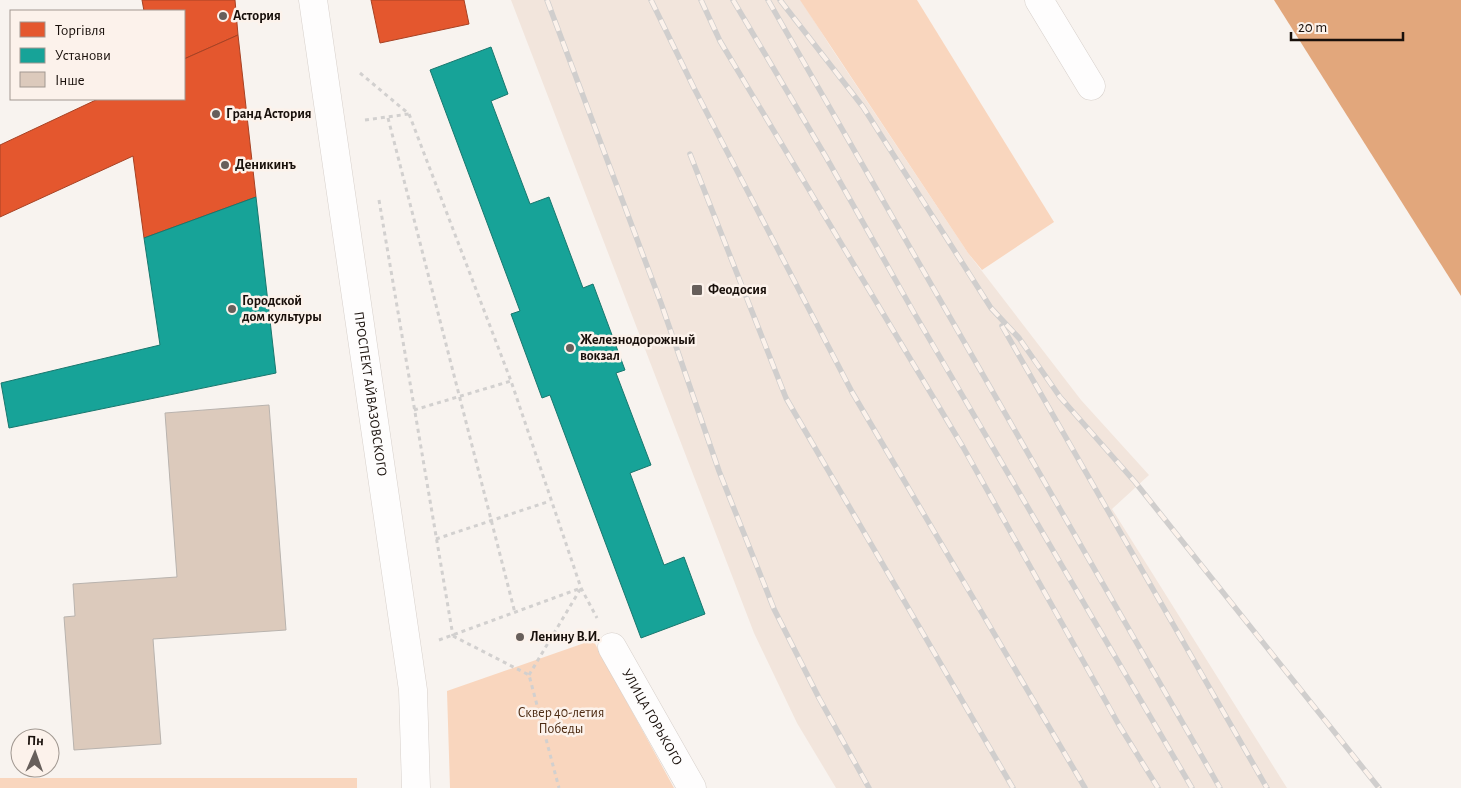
<svg xmlns="http://www.w3.org/2000/svg" width="1461" height="788" font-family="'Alegreya Sans',sans-serif">
  <style>
    .built { fill: #f2e5dc }
    .green { fill: #f9d6be }
    .water { fill: #e2a77c }
    .shops { fill: #e4572e; stroke: #a74224 }
    .public { fill: #17a398; stroke: #18776e }
    .building { fill: #dccabc; stroke: #b9b3ae }
    .lines { fill: none; stroke-linecap: round; stroke-linejoin: round }
    .minor-casing { stroke: #d7d0cb; stroke-width: 29 }
    .path { stroke: #d2d0cf; stroke-width: 3; stroke-dasharray: 4 4; stroke-linecap: butt }
    .minor { stroke: #fefdfd; stroke-width: 28 }
    .rail-casing { stroke: #d0cecd; stroke-width: 5.5 }
    .rail { stroke: #fcf2eb; stroke-width: 4; stroke-dasharray: 11; stroke-linecap: butt }
    .poi-dot { fill: #675f5b; stroke: #fcf2eb; stroke-width: 2 }
    .labels { text-anchor: middle; dominant-baseline: central; stroke-width: 5; stroke-linejoin: round; paint-order: stroke }
    .poi-label { font-size: 14px; font-weight: bold; fill: #19100b; stroke: #fcf2eb; text-anchor: start }
    .street-label { font-size: 14px; fill: #19100b; stroke: #fcf2eb }
    .park-label { font-size: 14px; fill: #4c2b12; stroke: #fcf2eb }
  </style>
  <rect width="100%" height="100%" fill="#f8f3ef"/>
  <polygon class="built" points="511,0 801,0 830,46 968,253 1081,400 1149,475 1112,509 1287,788 836,788 797,723 754,633"/>
  <g class="green">
    <polygon points="800,0 917,0 1054,222 982,270 968,253"/>
    <polygon points="593,640 674,788 450,788 447,691"/>
    <rect x="0" y="778" width="357" height="10"/>
  </g>
  <polygon class="water" points="1274,0 1461,0 1461,296"/>
  <g class="shops">
    <polygon points="142,0 235,0 238,35 184,59 184,11 144,11"/>
    <polygon points="371,0 464,0 469,24 380,43"/>
    <polygon points="238,35 256,197 144,238 133,156 0,217 0,145 98,99 184,99 184,59"/>
  </g>
  <g class="public">
    <polygon points="491,47 508,94 491,101 530,204 549,197 583,288 593,284 625,370 616,373 651,465 630,473 664,565 684,557 705,614 641,638 550,395 542,398 511,314 520,311 430,70"/>
    <polygon points="256,197 276,373 9,428 1,383 160,345 144,238"/>
  </g>
  <polygon class="building" points="269,405 286,630 153,639 161,744 74,750 64,617 75,616 73,584 177,577 165,413"/>
  <g class="lines">
    <defs>
      <g id="minor">
        <path id="s1" d="M313 0 413 690 416 788"/>
        <polyline points="1039,0 1091,86"/>
        <path id="s2" d="M612 647 692 788"/>
      </g>
    </defs>
    <use href="#minor" class="minor-casing"/>
    <g class="path">
      <polyline points="360,73 409,114 511,381 581,588 597,618"/>
      <polyline points="388,118 515,613"/>
      <polyline points="365,120 409,114"/>
      <polyline points="379,200 453,636"/>
      <polyline points="414,410 511,381"/>
      <polyline points="436,539 550,501"/>
      <polyline points="453,636 529,675 559,788"/>
      <polyline points="439,640 581,588"/>
      <polyline points="529,675 581,588"/>
    </g>
    <use href="#minor" class="minor"/>
    <defs>
      <g id="rail">
        <polyline points="547,0 661,303 719,471 774,609 819,698 869,788"/>
        <polyline points="651,0 694,88 852,392 1085,788"/>
        <polyline points="701,0 720,41 963,447 1119,725 1158,788"/>
        <polyline points="733,0 826,157 913,311 1192,788"/>
        <polyline points="768,0 1220,788"/>
        <polyline points="780,0 863,107 991,308 1019,338 1060,397 1135,482 1379,788"/>
        <polyline points="690,154 786,398 1013,788"/>
        <polyline points="1002,326 1267,788"/>
      </g>
    </defs>
    <use href="#rail" class="rail-casing"/>
    <use href="#rail" class="rail"/>
  </g>
  <g class="poi-dot">
    <circle cx="223" cy="16" r="5"/>
    <circle cx="216" cy="114" r="5"/>
    <circle cx="225" cy="165" r="5"/>
    <rect x="691" y="284" width="12" height="12" rx="2.5"/>
    <circle cx="232" cy="309" r="5"/>
    <circle cx="570" cy="348" r="5"/>
    <circle cx="520" cy="637" r="5"/>
  </g>
  <g class="labels">
    <g class="poi-label">
      <text x="233" y="16">Астория</text>
      <text x="226" y="114">Гранд Астория</text>
      <text x="235" y="165">Деникинъ</text>
      <text x="708" y="290">Феодосия</text>
      <text x="242" y="301">Городской<tspan x="242" dy="16">дом культуры</tspan></text>
      <text x="580" y="340">Железнодорожный<tspan x="580" dy="16">вокзал</tspan></text>
      <text x="530" y="637">Ленину В.И.</text>
    </g>
    <g class="street-label">
      <text stroke="none"><textPath href="#s1" startOffset="398">ПРОСПЕКТ АЙВАЗОВСКОГО</textPath></text>
      <text stroke="none"><textPath href="#s2" startOffset="81">УЛИЦА ГОРЬКОГО</textPath></text>
    </g>
    <g class="park-label">
      <text x="561" y="713">Сквер 40-летия<tspan x="561" dy="16">Победы</tspan></text>
    </g>
  </g>
  <rect x="10" y="10" width="175" height="90" fill="#fcf2eb" stroke="#a19891"/>
  <rect x="20" y="22" width="25" height="15" fill="#e4572e" stroke="#a19891"/>
  <text x="55" y="35" font-size="15" fill="#19100b">Торгівля</text>
  <rect x="20" y="48" width="25" height="15" fill="#17a398" stroke="#a19891"/>
  <text x="55" y="60" font-size="15" fill="#19100b">Установи</text>
  <rect x="20" y="72" width="25" height="15" fill="#dccabc" stroke="#a19891"/>
  <text x="55" y="85" font-size="15" fill="#19100b">Інше</text>
  <g transform="translate(35 753) rotate(2)"><circle r="24" fill="#fcf2eb" stroke="#a19891"/>
  <path d="M0-4L9 19L0 12L-9 19Z" fill="#675f5b"/>
  <text y="-8" font-size="14" font-weight="bold" text-anchor="middle" fill="#19100b">Пн</text>
  </g>
  <path d="M1291 32v8h112v-8" fill="none" stroke="#19100b" stroke-width="2.5"/>
  <text x="1298" y="32" font-size="15" fill="#19100b" stroke="#fcf2eb" stroke-width="4" paint-order="stroke">20 m</text>
</svg>
